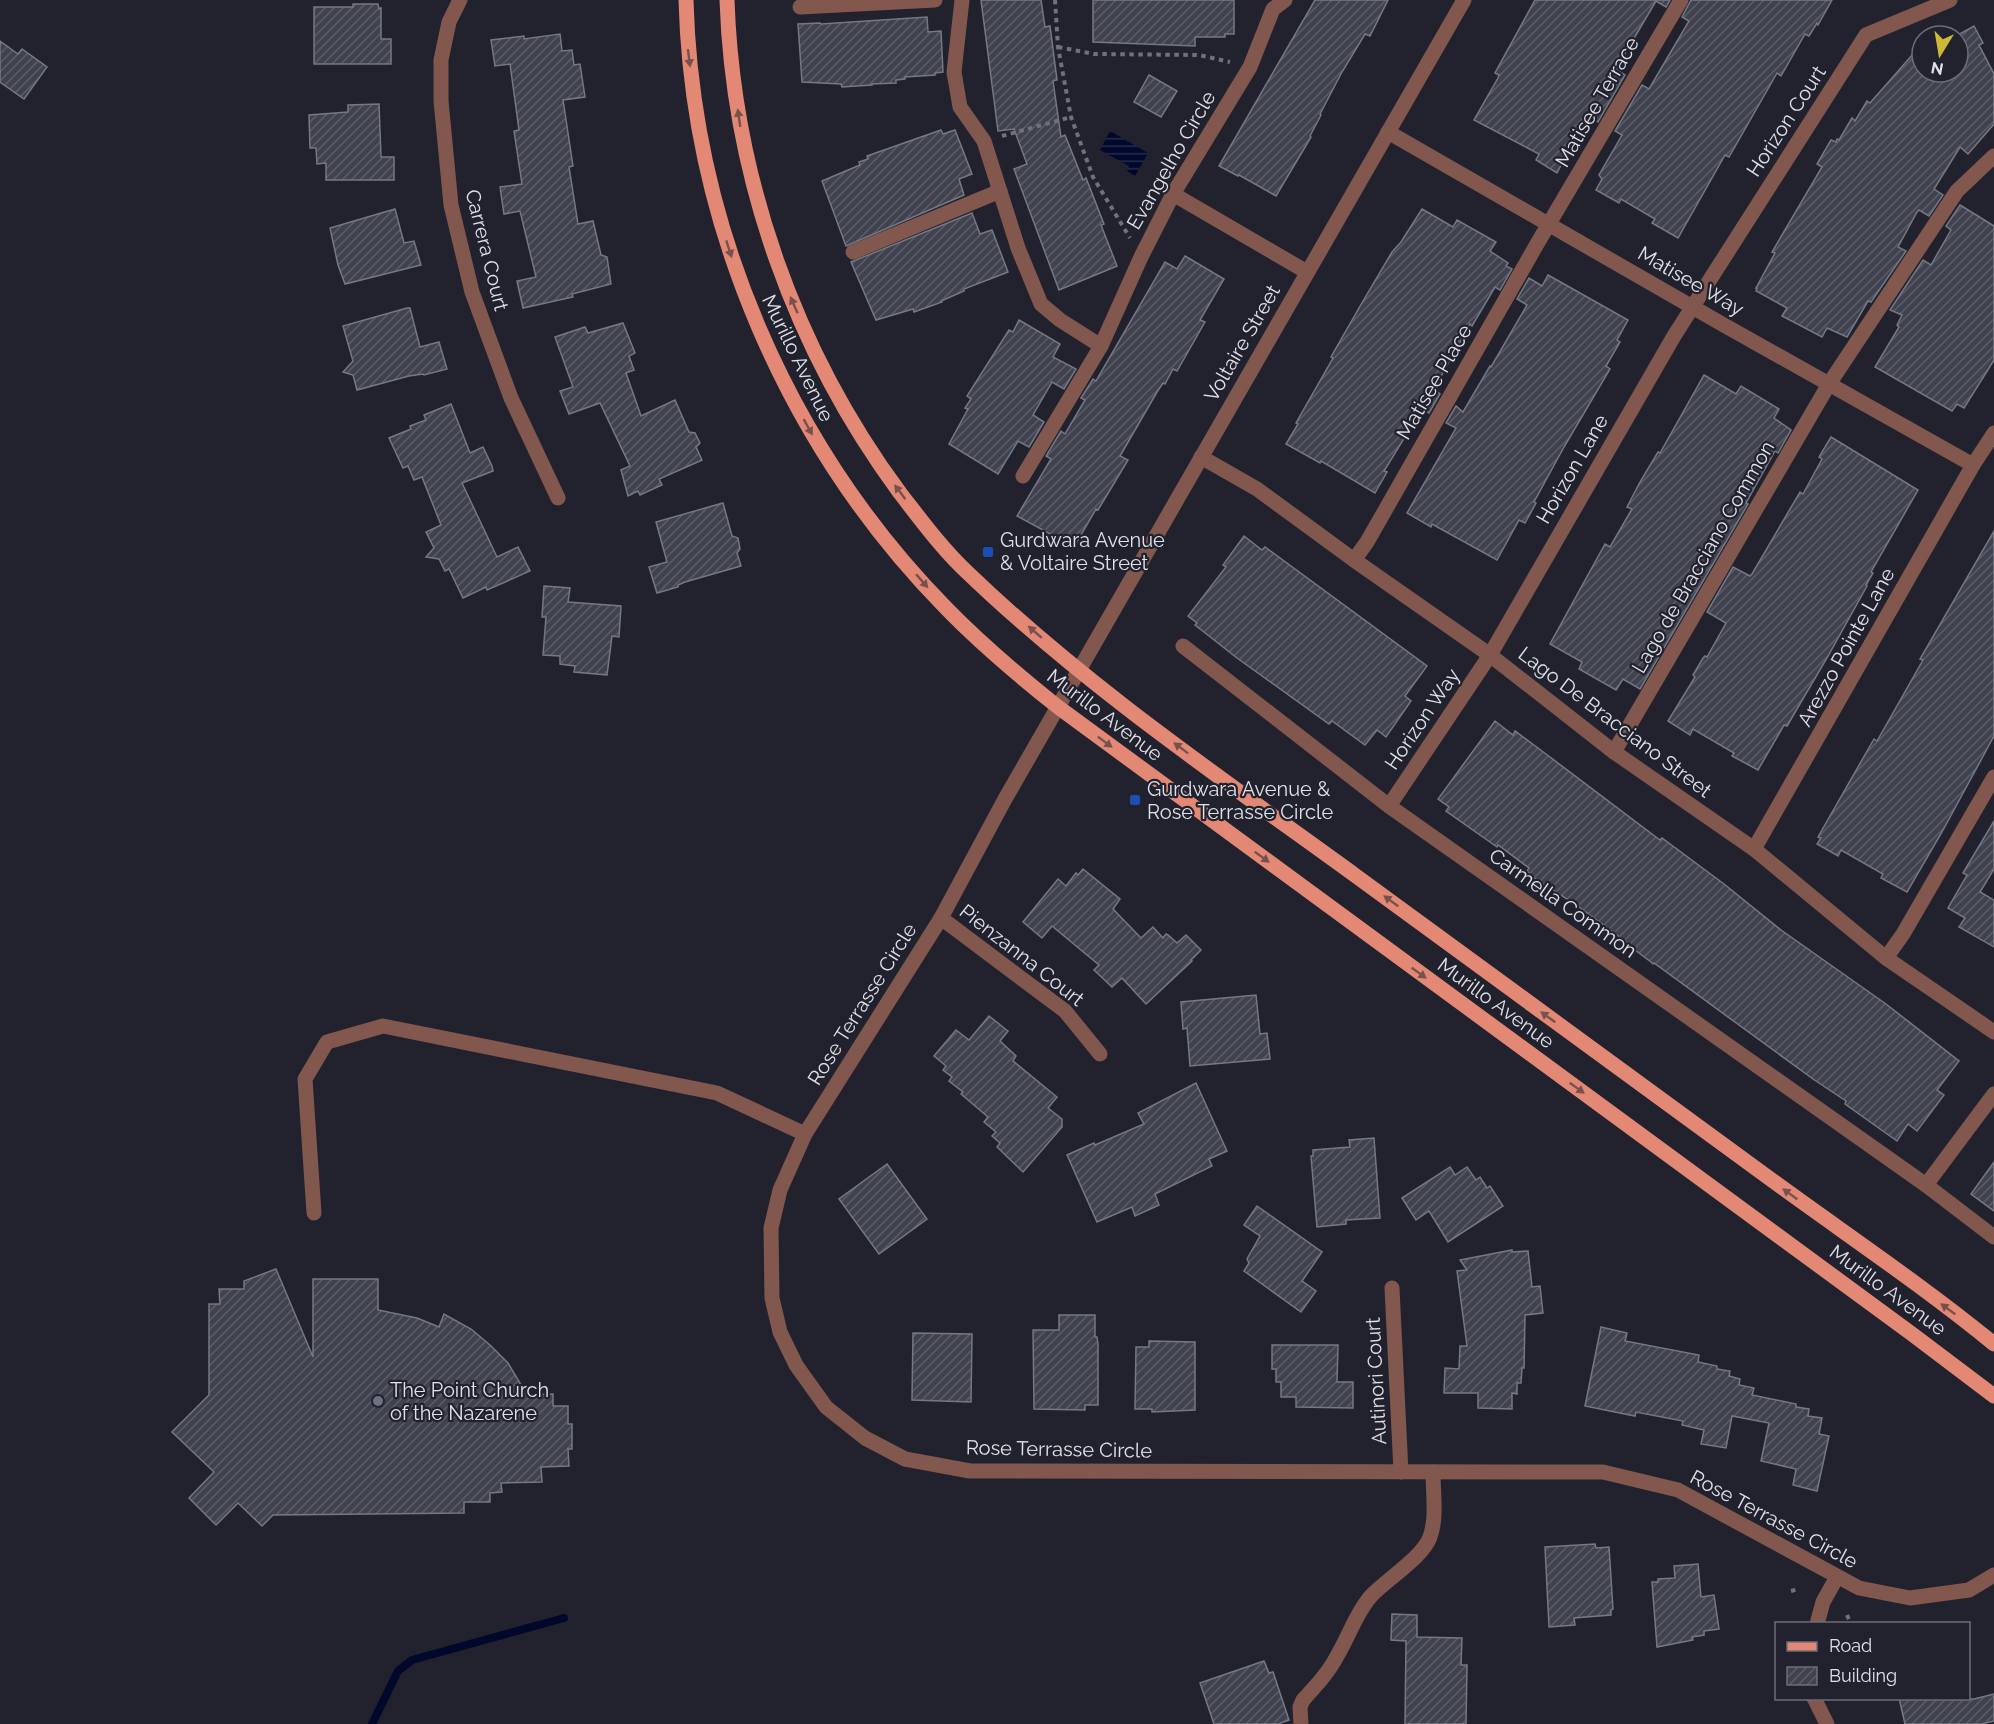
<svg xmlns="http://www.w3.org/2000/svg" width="1994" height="1724" font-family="Raleway,sans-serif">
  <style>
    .water { fill: url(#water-rules) }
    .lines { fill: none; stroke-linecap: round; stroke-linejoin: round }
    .stream { stroke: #01082b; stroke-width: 8 }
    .building { fill: url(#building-hatch); stroke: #757886; stroke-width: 1.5 }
    .path { stroke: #6f717b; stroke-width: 4; stroke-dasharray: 4.5 4.5; stroke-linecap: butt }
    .minor { stroke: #82574d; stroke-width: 15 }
    .major { stroke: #e28874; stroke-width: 15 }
    .oneway { fill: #78504e }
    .transit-dot { fill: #1a4fb4; stroke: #21222e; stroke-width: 2 }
    .worship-dot { fill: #6b7280; stroke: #21222e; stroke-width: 2 }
    .labels { text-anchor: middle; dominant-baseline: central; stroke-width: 4.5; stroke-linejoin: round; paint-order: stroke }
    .street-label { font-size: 20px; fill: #dfe1e9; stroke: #21222e }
    .poi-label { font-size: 20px; fill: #dfe1e9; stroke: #21222e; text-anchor: start }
  </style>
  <defs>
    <pattern id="water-rules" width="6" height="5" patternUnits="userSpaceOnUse" patternTransform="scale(1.5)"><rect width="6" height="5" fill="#01082b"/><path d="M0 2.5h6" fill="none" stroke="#262c4a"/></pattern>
    <pattern id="building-hatch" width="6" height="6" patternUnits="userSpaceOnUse" patternTransform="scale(1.5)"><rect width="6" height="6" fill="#40424f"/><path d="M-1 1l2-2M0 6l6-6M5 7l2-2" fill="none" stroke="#5b5d68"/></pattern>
  </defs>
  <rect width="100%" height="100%" fill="#21222e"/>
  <polygon class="water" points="1110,131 1148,153 1135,176 1127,171 1129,166 1100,150"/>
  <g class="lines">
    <polyline class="stream" points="372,1724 398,1671 412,1660 564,1618"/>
  </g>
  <g class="building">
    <polygon points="981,0 1041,0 1045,27 1050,26 1057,80 1053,81 1061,137 1065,135 1083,180 1086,178 1104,224 1101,225 1117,266 1059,290 1014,169 1027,164 1014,129 998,131"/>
    <polygon points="1093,0 1234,0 1234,34 1225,34 1225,37 1195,37 1195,46 1093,42"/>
    <polygon points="1315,0 1388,0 1370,36 1365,34 1342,72 1320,114 1321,115 1310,136 1311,137 1276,196 1239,175 1238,176 1219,166"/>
    <polygon points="1535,0 1670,0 1666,7 1656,1 1617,67 1617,70 1625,75 1598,122 1587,115 1557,173 1536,160 1539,154 1474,120 1498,78 1499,75 1495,73"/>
    <polygon points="1691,0 1832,0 1818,25 1817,23 1809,36 1805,34 1781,76 1777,73 1729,157 1725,155 1678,238 1652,223 1655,219 1621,199 1619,203 1596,190 1602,179 1599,175 1622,135 1615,131 1642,85 1649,89 1689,21 1682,17"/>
    <polygon points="353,4 378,4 379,9 381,8 381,39 391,39 391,64 314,64 314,7 353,7"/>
    <polygon points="927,17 928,32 941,31 943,72 935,73 935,75 905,77 905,79 896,80 896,83 872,84 872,85 842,87 841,84 802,82 798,24 820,23 821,24"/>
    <polygon points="1974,26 1983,43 1979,45 1994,74 1994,124 1968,154 1960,147 1934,189 1943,195 1929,216 1919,210 1917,212 1898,247 1906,251 1871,302 1868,301 1847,337 1827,328 1822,337 1782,316 1787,308 1756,291 1757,288 1756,288 1775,253 1772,252 1822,167 1817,164 1831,140 1836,142 1837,139 1839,140 1852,118 1855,121 1867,101 1870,103 1913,54 1922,49 1922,72 1958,72 1958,36 1956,36"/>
    <polygon points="560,34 562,51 572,50 574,65 580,64 585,97 563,100 573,166 569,167 578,224 593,221 601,255 607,257 611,284 572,294 573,297 523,308 517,281 536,277 520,211 504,214 500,187 522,184 514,131 519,130 510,64 495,66 491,40 524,36 524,39"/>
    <polygon points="0,41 18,54 22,49 47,67 24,99 0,82"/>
    <polygon points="1149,75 1177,91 1161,117 1134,102"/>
    <polygon points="379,104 381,157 394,157 394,180 326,180 326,163 317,164 316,148 310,148 309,115 348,112 348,105"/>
    <polygon points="941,130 943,134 955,130 972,174 959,179 964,195 846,246 822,181 860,165 859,162 868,159 867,156"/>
    <polygon points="1960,205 1994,226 1994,360 1964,408 1957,404 1952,411 1875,367 1899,327 1897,325 1902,315 1890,310 1923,260 1931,265 1951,230 1946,226"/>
    <polygon points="395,209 404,243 414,241 421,265 345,284 338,265 330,228"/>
    <polygon points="1422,209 1453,227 1457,220 1496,242 1490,251 1508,263 1506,266 1512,269 1500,290 1495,287 1472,326 1470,324 1434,389 1440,394 1429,413 1422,409 1384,471 1387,472 1375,493 1321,461 1320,463 1286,444 1298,424 1296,423 1333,358 1331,357 1363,301 1392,252 1401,242"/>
    <polygon points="972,213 980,234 992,230 1008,272 964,289 964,291 941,301 942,302 914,312 913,309 876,320 851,262"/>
    <polygon points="1185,256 1224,279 1200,320 1205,322 1177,371 1173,369 1165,384 1163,383 1157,392 1120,456 1128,460 1098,510 1096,509 1074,547 1017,516 1051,459 1046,456 1061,431 1065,434 1085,400 1081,398 1093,379 1096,381 1165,262 1177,269"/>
    <polygon points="1548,275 1628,320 1617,340 1620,342 1606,366 1610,369 1564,447 1534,502 1536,503 1525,523 1519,520 1497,560 1432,524 1431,527 1407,513 1456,428 1446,423 1456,406 1463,412 1490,366 1491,367 1527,305 1517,299 1529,278 1542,286"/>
    <polygon points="407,308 410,308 420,347 439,342 447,369 424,375 423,374 409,376 357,390 353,375 343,372 353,361 343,326"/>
    <polygon points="1019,320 1060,344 1053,357 1076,369 1064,389 1052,382 1033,415 1044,422 1029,447 1018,441 998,474 949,444 968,409 965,408 971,399 967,396 1009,330 1013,332"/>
    <polygon points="623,323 635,353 629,356 634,370 626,373 641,416 675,400 689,432 695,433 700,443 696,447 702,460 659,479 662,485 640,495 638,491 628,496 621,470 630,466 600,403 569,414 560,391 573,387 555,337 585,327 588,333"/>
    <polygon points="1704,375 1736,394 1741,386 1779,409 1774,418 1791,430 1778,453 1775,451 1746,503 1748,504 1640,689 1623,679 1616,690 1579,669 1582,662 1550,644 1605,544 1610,547 1632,509 1627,507 1640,482 1658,452 1660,453"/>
    <polygon points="451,404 470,453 483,447 492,466 493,471 462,483 497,557 518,547 530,571 487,590 486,587 463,598 449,569 445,571 439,559 426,557 434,548 426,532 441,525 422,477 414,480 408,466 403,468 389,438 411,429 410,426 426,420 424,415"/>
    <polygon points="1831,437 1918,490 1871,572 1873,573 1866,585 1867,586 1827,658 1787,726 1784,725 1758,770 1732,756 1734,753 1693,729 1690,735 1668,721 1695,677 1693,675 1703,658 1705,656 1707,657 1726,623 1707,612 1733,567 1750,576 1752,574 1800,492 1803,494 1822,459 1819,457"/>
    <polygon points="723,503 732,536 738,538 740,549 737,553 741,566 685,582 678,585 678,587 657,593 649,567 667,562 656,522"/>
    <polygon points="1994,531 1994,736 1942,832 1907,892 1881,878 1883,874 1841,850 1838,856 1817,844 1821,838 1818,837 1874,739 1877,741 1923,660 1920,659"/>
    <polygon points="1244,536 1262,550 1265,547 1427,666 1405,696 1411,701 1386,737 1377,730 1365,745 1332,721 1329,724 1237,658 1195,625 1197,623 1188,616 1226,567 1223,565"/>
    <polygon points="544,586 570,588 568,602 621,606 619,637 612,636 607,675 574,672 575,666 560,664 560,656 543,655 546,617 542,617"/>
    <polygon points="1495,721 1513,735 1515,731 1538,748 1660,840 1662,838 1724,884 1781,930 1886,1004 1959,1061 1937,1090 1944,1095 1917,1131 1908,1124 1897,1141 1845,1104 1846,1101 1813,1079 1654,963 1653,964 1651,962 1635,950 1636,949 1575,904 1534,878 1527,871 1529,868 1498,845 1497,847 1446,811 1449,807 1438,799"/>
    <polygon points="1994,821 1994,869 1980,892 1994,900 1994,947 1959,927 1965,918 1948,908 1967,875 1963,873"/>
    <polygon points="1083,869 1120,899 1113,909 1141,938 1153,927 1163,938 1166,934 1168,935 1177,943 1186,935 1201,950 1191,960 1192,961 1146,1004 1122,978 1112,987 1094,970 1099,965 1052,926 1042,938 1023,922 1058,879 1066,886 1076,873 1078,875"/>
    <polygon points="1256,995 1260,1034 1267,1033 1270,1059 1190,1066 1187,1028 1183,1029 1181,1002"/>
    <polygon points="989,1016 1008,1031 1000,1041 1016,1056 1013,1061 1057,1097 1048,1108 1062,1119 1062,1127 1023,1172 997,1147 1000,1143 992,1136 996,1132 984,1122 988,1117 961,1094 963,1092 949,1081 952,1077 943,1070 946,1066 934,1056 956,1030 969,1040"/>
    <polygon points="1196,1083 1227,1151 1209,1159 1212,1166 1155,1194 1159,1205 1135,1216 1132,1207 1097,1222 1067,1155 1094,1143 1095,1145 1144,1124 1138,1113"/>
    <polygon points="1374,1138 1380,1218 1346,1220 1346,1224 1317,1227 1311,1156 1313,1156 1313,1150 1350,1147 1349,1140"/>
    <polygon points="1994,1162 1994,1211 1971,1194"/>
    <polygon points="887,1164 927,1219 879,1254 839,1199"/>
    <polygon points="1450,1167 1455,1175 1467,1167 1476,1180 1480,1177 1487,1188 1490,1186 1503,1206 1448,1242 1429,1211 1416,1220 1402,1198"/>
    <polygon points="1257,1206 1322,1252 1302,1281 1316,1291 1301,1312 1244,1271 1249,1263 1247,1259 1260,1236 1244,1225"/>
    <polygon points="1512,1250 1512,1252 1528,1251 1532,1287 1540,1286 1543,1313 1525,1315 1524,1368 1522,1368 1521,1383 1517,1383 1517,1394 1512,1393 1512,1409 1478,1408 1478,1393 1444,1393 1445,1368 1459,1369 1460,1346 1467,1346 1457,1271 1467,1270 1460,1260"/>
    <polygon points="276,1269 313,1357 313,1279 378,1279 378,1310 417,1318 439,1327 444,1314 471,1329 490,1345 508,1363 527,1395 553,1394 553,1406 568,1406 568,1424 572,1424 572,1449 568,1449 569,1466 541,1467 542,1482 501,1483 502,1492 490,1493 490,1502 464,1502 464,1513 273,1515 262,1526 238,1503 216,1525 189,1498 214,1472 172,1432 209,1395 209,1304 220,1304 219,1289 244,1289 244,1281"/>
    <polygon points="1059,1315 1095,1315 1095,1337 1097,1337 1098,1344 1098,1405 1085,1405 1085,1410 1034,1409 1033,1330 1059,1330"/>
    <polygon points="1601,1327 1627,1333 1625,1341 1699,1355 1698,1362 1717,1366 1717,1369 1730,1371 1729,1376 1740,1379 1739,1385 1754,1388 1752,1395 1796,1404 1796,1407 1809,1409 1808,1416 1822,1418 1819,1434 1829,1436 1817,1491 1793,1485 1796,1469 1761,1461 1769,1423 1732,1416 1726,1448 1701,1444 1704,1430 1682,1425 1683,1421 1636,1412 1635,1416 1585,1406"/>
    <polygon points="913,1333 972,1334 971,1402 912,1400"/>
    <polygon points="1149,1341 1195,1342 1195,1410 1152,1412 1152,1409 1135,1409 1136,1347 1149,1347"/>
    <polygon points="1272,1345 1338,1345 1337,1382 1353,1382 1353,1408 1296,1407 1296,1397 1281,1397 1281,1382 1276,1382 1276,1369 1272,1369"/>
    <polygon points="1595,1544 1596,1548 1609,1547 1613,1609 1611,1610 1611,1615 1574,1618 1575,1625 1549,1627 1545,1547"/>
    <polygon points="1698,1564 1701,1597 1714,1595 1719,1629 1704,1631 1704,1635 1692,1637 1693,1640 1657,1647 1652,1582 1658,1582 1658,1579 1675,1578 1674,1566"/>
    <polygon points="1392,1614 1417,1615 1417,1637 1462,1638 1461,1665 1467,1665 1466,1724 1405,1724 1406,1641 1391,1640"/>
    <polygon points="1264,1661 1269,1673 1273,1672 1289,1720 1278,1724 1214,1724 1200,1683"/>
    <polygon points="1994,1694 1994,1721 1981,1724 1905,1724 1899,1698 1974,1699"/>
  </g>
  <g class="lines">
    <g class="path">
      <polyline points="1055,0 1058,47 1071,117 1093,177 1130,238"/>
      <polyline points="1058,47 1094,54 1199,55 1230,62"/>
      <polyline points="1002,136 1071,117"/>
      <polyline points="1791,1591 1799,1589"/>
      <polyline points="1847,1615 1851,1624"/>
    </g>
    <g class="minor">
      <polyline points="460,0 449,22 441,60 441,101 451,205 472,292 511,398 558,498"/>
      <polyline points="962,0 954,72 960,107 984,141 1018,248 1041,304 1060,320 1101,346"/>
      <polyline points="1464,0 1005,799 941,918 805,1134 780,1190 771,1228 772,1298 780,1332 796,1365 826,1407 865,1438 905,1459 970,1471 1603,1472 1678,1490 1859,1588 1910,1598 1969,1590 1994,1575"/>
      <polyline points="800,7 935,0"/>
      <polyline points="1388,132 1722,324 1973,465"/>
      <polyline points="1173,194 1307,272"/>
      <polyline points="853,252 1000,191"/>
      <polyline points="1201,457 1257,489 1354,560 1490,655 1614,752 1754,849 1886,958 1994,1032"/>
      <polyline points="1023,476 1101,346 1141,257 1173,194 1250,67 1273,9 1285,0"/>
      <polyline points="1354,560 1367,542 1537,244 1681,0"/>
      <polyline points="1183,646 1389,806 1926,1185 1994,1237"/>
      <polyline points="1614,752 1829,384 1957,191 1994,156"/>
      <polyline points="1389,806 1490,655 1674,336 1866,35 1950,0"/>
      <polyline points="1754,849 1973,465 1994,433"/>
      <polyline points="941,918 1065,1011 1100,1054"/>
      <polyline points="1886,958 1903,934 1994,777"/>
      <polyline points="1926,1185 1994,1094"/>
      <polyline points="314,1213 305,1079 327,1042 383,1026 717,1093 805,1134"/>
      <polyline points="1392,1288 1401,1472"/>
      <polyline points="1817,1624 1823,1602 1837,1577"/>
      <polyline points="1814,1698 1827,1724"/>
      <path d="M1301 1724 1300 1707 1303 1700C1315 1687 1329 1672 1337 1656 1349 1636 1356 1613 1371 1596 1387 1579 1423 1557 1430 1537 1437 1518 1433 1493 1433 1472"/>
    </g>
    <g class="major">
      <path d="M686 0C692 225 788 447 946 608 981 644 1019 676 1058 707L1912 1334 1994 1396"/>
      <path d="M727 0C733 177 795 351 900 493 921 520 943 550 969 574 1087 687 1224 780 1356 876 1494 977 1631 1077 1769 1178 1844 1233 1922 1285 1994 1344"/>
    </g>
  </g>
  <defs><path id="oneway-solid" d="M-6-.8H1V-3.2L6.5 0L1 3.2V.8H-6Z" transform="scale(1.5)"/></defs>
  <g class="oneway">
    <use href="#oneway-solid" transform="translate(689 58) rotate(83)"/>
    <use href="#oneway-solid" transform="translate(739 118) rotate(-98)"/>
    <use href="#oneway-solid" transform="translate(729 249) rotate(72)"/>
    <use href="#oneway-solid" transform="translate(794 305) rotate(-114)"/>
    <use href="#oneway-solid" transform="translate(808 427) rotate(61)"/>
    <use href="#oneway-solid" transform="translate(900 492) rotate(-127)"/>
    <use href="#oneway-solid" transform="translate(922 581) rotate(49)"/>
    <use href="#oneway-solid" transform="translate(1035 632) rotate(-139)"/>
    <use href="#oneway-solid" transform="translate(1105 742) rotate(37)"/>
    <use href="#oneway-solid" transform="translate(1181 748) rotate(-143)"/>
    <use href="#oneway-solid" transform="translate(1262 857) rotate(36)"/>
    <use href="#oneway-solid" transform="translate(1391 901) rotate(-144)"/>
    <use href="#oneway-solid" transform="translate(1419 973) rotate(36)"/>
    <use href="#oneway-solid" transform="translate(1548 1017) rotate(-144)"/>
    <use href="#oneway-solid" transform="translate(1577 1088) rotate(36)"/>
    <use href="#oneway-solid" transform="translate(1790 1194) rotate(-144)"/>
    <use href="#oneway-solid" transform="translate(1948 1309) rotate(-144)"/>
  </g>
  <g class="transit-dot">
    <rect x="982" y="546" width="12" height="12" rx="3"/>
    <rect x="1129" y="794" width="12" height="12" rx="3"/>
  </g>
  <circle class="worship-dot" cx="378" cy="1401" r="6"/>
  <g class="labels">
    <g class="street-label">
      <text transform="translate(1597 102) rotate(-60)">Matisee Terrace</text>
      <text transform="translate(1786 121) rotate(-57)">Horizon Court</text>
      <text transform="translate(1171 160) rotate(-60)">Evangelho Circle</text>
      <text transform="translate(487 250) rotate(76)">Carrera Court</text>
      <text transform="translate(1691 281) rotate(30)">Matisee Way</text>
      <text transform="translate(1242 343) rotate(-60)">Voltaire Street</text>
      <text transform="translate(798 358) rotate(64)">Murillo Avenue</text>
      <text transform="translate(1434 382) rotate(-60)">Matisee Place</text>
      <text transform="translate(1572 469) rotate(-60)">Horizon Lane</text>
      <text transform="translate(1703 557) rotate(-60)">Lago de Bracciano Common</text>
      <text transform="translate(1846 647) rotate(-61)">Arezzo Pointe Lane</text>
      <text transform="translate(1105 715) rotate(37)">Murillo Avenue</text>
      <text transform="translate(1422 719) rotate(-56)">Horizon Way</text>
      <text transform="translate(1615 722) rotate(37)">Lago De Bracciano Street</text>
      <text transform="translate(1563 903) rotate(35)">Carmella Common</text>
      <text transform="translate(1022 955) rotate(38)">Pienzanna Court</text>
      <text transform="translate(1496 1003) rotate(36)">Murillo Avenue</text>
      <text transform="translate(862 1004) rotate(-58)">Rose Terrasse Circle</text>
      <text transform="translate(1888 1290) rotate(36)">Murillo Avenue</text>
      <text transform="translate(1376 1381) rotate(-93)">Autinori Court</text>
      <text transform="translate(1059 1449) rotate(1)">Rose Terrasse Circle</text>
      <text transform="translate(1774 1519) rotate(28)">Rose Terrasse Circle</text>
    </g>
    <g class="poi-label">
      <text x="1000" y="540">Gurdwara Avenue<tspan x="1000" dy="23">&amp; Voltaire Street</tspan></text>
      <text x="1147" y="789">Gurdwara Avenue &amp;<tspan x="1147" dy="23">Rose Terrasse Circle</tspan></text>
      <text x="390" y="1390">The Point Church<tspan x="390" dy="23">of the Nazarene</tspan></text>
    </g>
  </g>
  <rect x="1775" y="1622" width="195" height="78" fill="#21222e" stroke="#6d6e79" stroke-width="1.5"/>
  <rect x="1787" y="1642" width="30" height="9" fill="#e28874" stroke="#6d6e79" stroke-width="1.5"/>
  <text x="1829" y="1652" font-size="18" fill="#dfe1e9">Road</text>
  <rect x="1787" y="1667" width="30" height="18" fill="url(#building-hatch)" stroke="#6d6e79" stroke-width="1.5"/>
  <text x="1829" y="1682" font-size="18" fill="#dfe1e9">Building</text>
  <g transform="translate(1940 54) rotate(191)"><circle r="28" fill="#21222e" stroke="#6d6e79" stroke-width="1.5"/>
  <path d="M0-4.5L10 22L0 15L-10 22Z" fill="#cdb938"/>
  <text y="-9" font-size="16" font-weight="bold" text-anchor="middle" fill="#dfe1e9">N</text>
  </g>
</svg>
